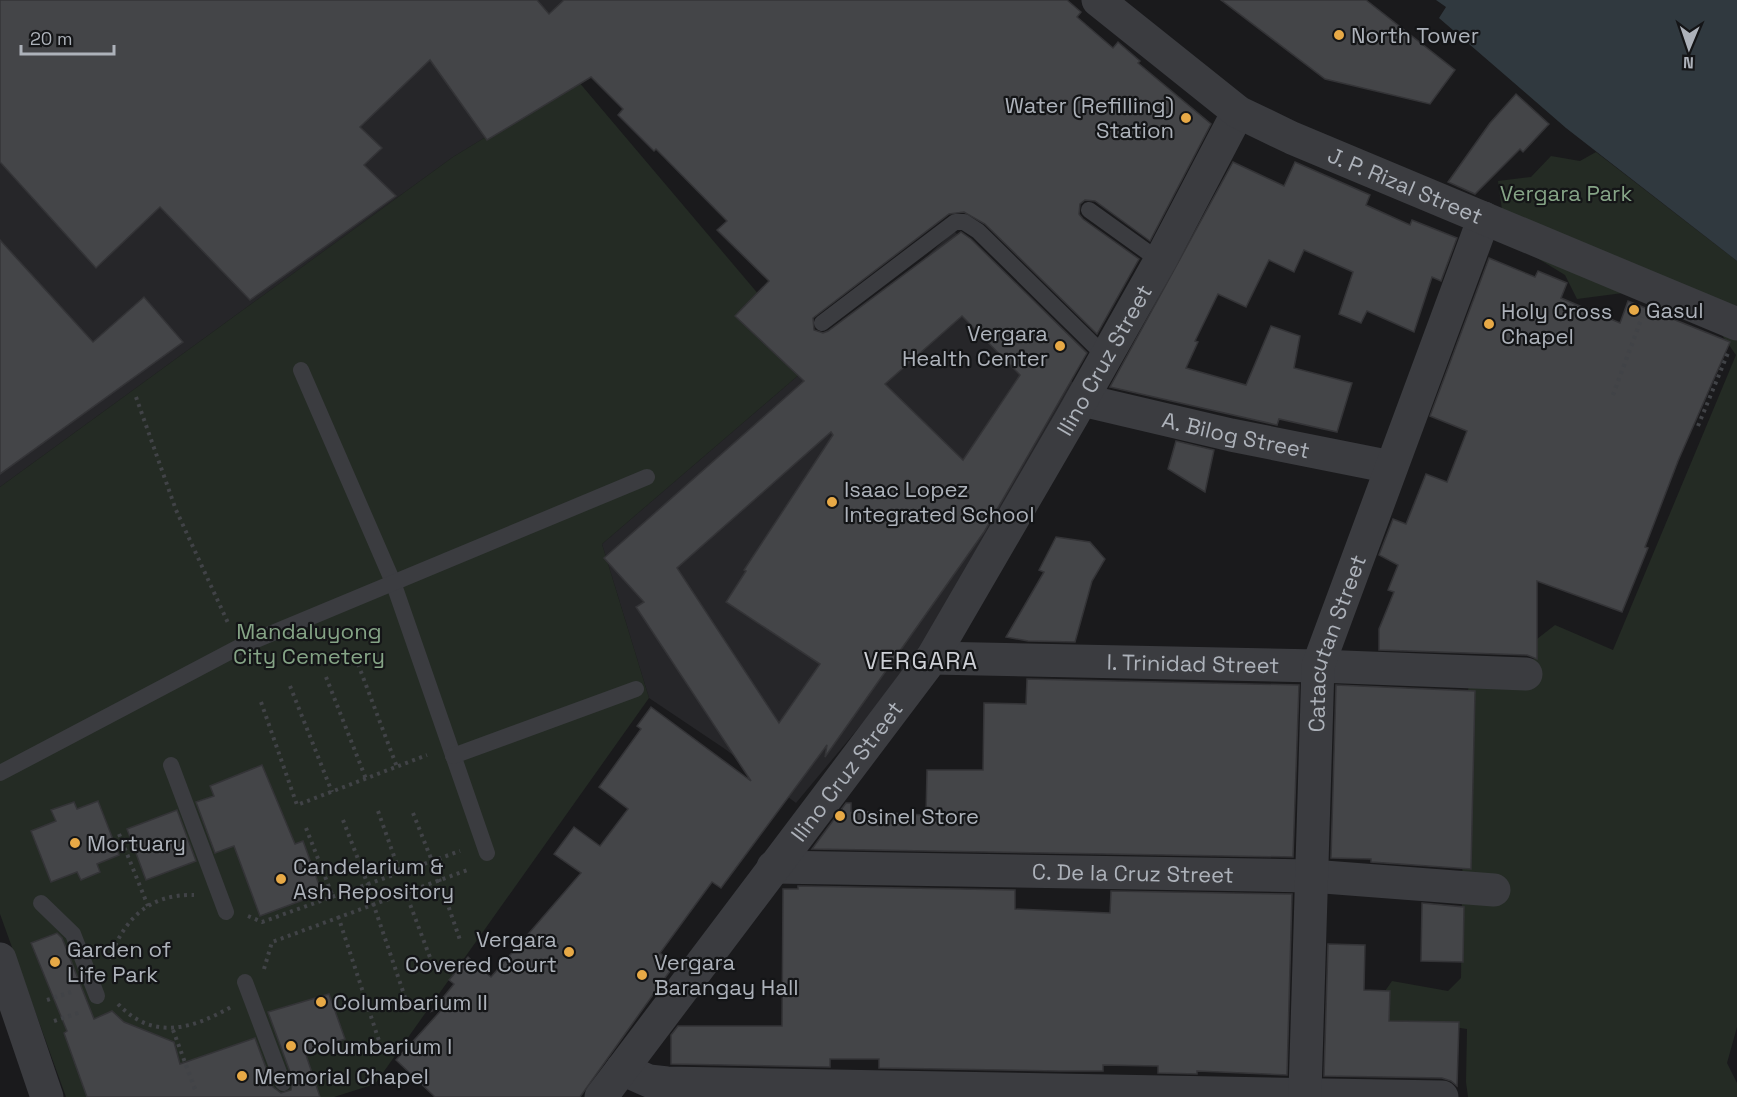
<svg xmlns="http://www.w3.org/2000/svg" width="1737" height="1097" font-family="'Space Grotesk',sans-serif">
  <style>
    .built { fill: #262629 }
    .green { fill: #242b24 }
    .water { fill: #30393f }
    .building { fill: #444548; stroke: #343437; stroke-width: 1.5; fill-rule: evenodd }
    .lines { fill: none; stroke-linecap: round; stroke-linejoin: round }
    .path { stroke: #414347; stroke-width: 4; stroke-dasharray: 3 4.5; stroke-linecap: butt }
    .service { stroke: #3b3c40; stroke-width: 16 }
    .minor { stroke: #3b3c40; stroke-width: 33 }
    .tertiary { stroke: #3b3c40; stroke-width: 33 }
    .poi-dot { fill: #e7a946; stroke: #141517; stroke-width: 2 }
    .labels { text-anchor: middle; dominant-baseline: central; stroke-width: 4.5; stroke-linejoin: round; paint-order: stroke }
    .poi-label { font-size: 22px; fill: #adb2ba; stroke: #141517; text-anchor: start }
    .street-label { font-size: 22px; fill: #adb2ba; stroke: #141517 }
    .park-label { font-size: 22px; fill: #85a486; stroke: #141517 }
    .neighbourhood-label { font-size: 24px; letter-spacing: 1.5px; fill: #ced0d6; stroke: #141517 }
  </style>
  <rect width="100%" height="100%" fill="#1a1a1c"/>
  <g class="built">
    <polygon points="19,0 698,0 578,81 453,157 0,487 0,33"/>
    <polygon points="954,231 1044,320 1024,346 1082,389 906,671 796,803 725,749 649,698 602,544 815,361"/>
  </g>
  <g class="green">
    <polygon points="578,81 815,361 602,544 649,698 375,1084 334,1097 66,1097 0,914 0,487 453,157"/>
    <polygon points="1596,152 1737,261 1737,1027 1727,1063 1737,1083 1737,1097 1468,1097 1466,1082 1467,1029 1415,1021 1412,1053 1376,1004 1392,981 1448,991 1461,978 1464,733 1469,681 1529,685 1537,639 1555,625 1613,650 1736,355 1717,328 1623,293 1577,299 1565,275 1506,239 1498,181 1531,177 1551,156 1580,161"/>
  </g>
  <polygon class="water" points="1436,0 1737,0 1737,261 1566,128 1439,18 1446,7"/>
  <g class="building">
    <path d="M0 0H537L549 14 564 0H1067L1081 12 1077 17 1113 48 1118 42 1140 61 1138 63 1211 124 1150 241 1095 201 1085 200 1080 204 1079 214 1083 219 1139 259 1097 334 985 224 964 212 949 214 813 318 814 330 823 333 828 331 961 232 971 239 1087 353 984 532 825 757 827 745 721 888 712 882 660 953 675 964 580 1097H435L396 1060 445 1006 432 1011 454 984 449 980 468 957 491 977 581 873 554 854 574 827 600 846 628 809 599 787 641 729 637 726 651 707 751 781 636 607 644 602 604 558 804 381 735 316 769 281 717 230 727 221 656 149 654 151 618 115 623 109 591 77 487 140 430 60 360 127 382 148 364 165 396 196 250 300 160 207 96 268 0 162ZM962 316 1020 375 963 460 885 384ZM831 432 833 435 744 570 746 571 726 602 820 664 779 723 677 568Z"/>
    <polygon points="1221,0 1366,0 1455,70 1430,104 1325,79"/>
    <polygon points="1516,94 1549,124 1523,152 1520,149 1475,194 1448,182 1490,123"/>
    <polygon points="1233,162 1284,186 1295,162 1370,195 1366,205 1410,225 1412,220 1457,238 1441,281 1432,277 1414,332 1367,311 1361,323 1339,314 1353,272 1304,250 1294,272 1269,260 1246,307 1218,294 1195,341 1198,342 1186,368 1246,385 1271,326 1300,336 1294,368 1352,383 1337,432 1279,419 1277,425 1110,387"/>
    <polygon points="0,240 93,342 144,297 183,342 0,474"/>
    <polygon points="1489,258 1535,277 1538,271 1567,283 1561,298 1620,323 1628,301 1730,342 1678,461 1645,547 1648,548 1622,612 1537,581 1537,659 1527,655 1379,650 1379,629 1394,592 1388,590 1398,565 1379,555 1393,519 1406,524 1426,474 1447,482 1467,431 1430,416"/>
    <polygon points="1176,441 1214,450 1205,492 1168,469"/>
    <polygon points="1056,537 1090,542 1105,559 1092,581 1075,642 1028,641 1006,637 1044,572 1039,570"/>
    <polygon points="1027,679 1299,685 1293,857 812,849 846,803 851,803 851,811 926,815 927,770 983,770 984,703 1026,704"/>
    <polygon points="1336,685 1475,691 1471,869 1371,862 1371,859 1331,858"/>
    <polygon points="262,765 295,844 303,841 322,893 260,916 234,846 215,853 196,802 214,796 210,786"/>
    <polygon points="98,801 119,855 97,864 100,872 81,880 77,872 51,882 31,831 56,821 51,810 74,802 77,809"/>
    <polygon points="177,810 196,861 146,880 127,829"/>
    <polygon points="798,886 1015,890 1015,909 1110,913 1111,891 1292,894 1287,1075 1197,1071 1197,1074 1158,1073 1158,1066 1103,1065 1103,1071 1059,1071 879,1068 879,1059 830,1059 830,1067 671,1064 671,1035 678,1026 782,1026 783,889 798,889"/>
    <polygon points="1422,903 1464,907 1463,962 1421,961"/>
    <polygon points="57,933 62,938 94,1019 112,1011 124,1022 174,1042 180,1064 255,1038 273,1087 281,1093 291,1090 293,1080 268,1012 329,994 345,1039 305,1052 320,1097 87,1097 64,1033 67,1031 31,943"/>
    <polygon points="1328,944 1365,945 1364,990 1390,991 1389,1021 1459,1022 1457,1086 1451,1081 1442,1078 1324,1076"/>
  </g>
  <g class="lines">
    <g class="path">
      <polyline points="1613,395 1642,317"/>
      <polyline points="136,397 176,510 229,625"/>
      <polyline points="1698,426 1728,353"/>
      <polyline points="358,664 397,767"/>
      <polyline points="326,677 366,779"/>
      <polyline points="290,686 332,792"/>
      <polyline points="261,702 297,805 427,755"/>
      <polyline points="378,811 400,873"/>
      <polyline points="413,813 432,861"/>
      <polyline points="343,820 368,885"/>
      <polyline points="306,828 333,897"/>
      <polyline points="119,834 148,906"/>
      <polyline points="439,879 460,940"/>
      <polyline points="405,891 434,968"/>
      <polyline points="373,903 409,1009"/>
      <polyline points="248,916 262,922 460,851"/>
      <polyline points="338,916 383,1053"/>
      <path d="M109 959C125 919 148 894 194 895"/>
      <polyline points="264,969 272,942 470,869"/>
      <polyline points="47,1000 71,992"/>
      <path d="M118 1004C153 1041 192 1029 231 1007"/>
      <polyline points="54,1021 81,1012"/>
      <polyline points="173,1030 196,1092"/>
    </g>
    <g class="service">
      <polyline points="1089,210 1160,261"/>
      <polyline points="822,323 955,222 964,222 978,231 1105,356"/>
      <polyline points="301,370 393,582 487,853"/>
      <polyline points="453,756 636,689"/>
      <polyline points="171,765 226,912"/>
      <polyline points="0,773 239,647 647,477"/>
      <polyline points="41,903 73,934 97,996"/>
      <polyline points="245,982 283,1083"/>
    </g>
    <g class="minor">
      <path id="s1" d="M1082 400 1231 435 1391 467"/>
      <path id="s2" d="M932 658 1318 666 1526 674"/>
      <path id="s3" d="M773 867 1311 876 1494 890"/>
      <polyline points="622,1069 649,1081 667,1083 1442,1097"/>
      <path id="s4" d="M1305 1093 1318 666 1484 218"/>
      <path id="s5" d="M601 1097 932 658 1072 417 1160 261 1238 112"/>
    </g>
    <g class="tertiary">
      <path id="s6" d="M1098 0 1238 112 1292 138 1737 324"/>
      <polyline points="0,959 47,1097"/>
    </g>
  </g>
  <g class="poi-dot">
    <circle cx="1339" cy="35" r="6"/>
    <circle cx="1186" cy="118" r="6"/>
    <circle cx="1634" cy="310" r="6"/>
    <circle cx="1489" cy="324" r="6"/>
    <circle cx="1060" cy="346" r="6"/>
    <circle cx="832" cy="502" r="6"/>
    <circle cx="840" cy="816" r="6"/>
    <circle cx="75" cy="843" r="6"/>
    <circle cx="281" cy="879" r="6"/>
    <circle cx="569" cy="952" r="6"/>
    <circle cx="55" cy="962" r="6"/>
    <circle cx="642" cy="975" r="6"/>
    <circle cx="321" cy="1002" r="6"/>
    <circle cx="291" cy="1046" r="6"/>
    <circle cx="242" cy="1076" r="6"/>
  </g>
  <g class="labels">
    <g class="poi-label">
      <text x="1351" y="35">North Tower</text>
      <text x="1174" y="105" text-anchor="end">Water (Refilling)<tspan x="1174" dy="25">Station</tspan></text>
      <text x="1646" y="310">Gasul</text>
      <text x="1501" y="311">Holy Cross<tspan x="1501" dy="25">Chapel</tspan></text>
      <text x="1048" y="333" text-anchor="end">Vergara<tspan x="1048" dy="25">Health Center</tspan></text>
      <text x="844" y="489">Isaac Lopez<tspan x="844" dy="25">Integrated School</tspan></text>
      <text x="852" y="816">Osinel Store</text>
      <text x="87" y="843">Mortuary</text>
      <text x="293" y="866">Candelarium &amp;<tspan x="293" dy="25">Ash Repository</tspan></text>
      <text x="557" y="939" text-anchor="end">Vergara<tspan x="557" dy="25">Covered Court</tspan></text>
      <text x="67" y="949">Garden of<tspan x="67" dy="25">Life Park</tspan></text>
      <text x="654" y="962">Vergara<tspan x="654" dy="25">Barangay Hall</tspan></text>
      <text x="333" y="1002">Columbarium II</text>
      <text x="303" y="1046">Columbarium I</text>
      <text x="254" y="1076">Memorial Chapel</text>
    </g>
    <g class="street-label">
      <text stroke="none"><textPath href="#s6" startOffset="362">J. P. Rizal Street</textPath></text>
      <text stroke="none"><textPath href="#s5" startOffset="894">Ilino Cruz Street</textPath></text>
      <text stroke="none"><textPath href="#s1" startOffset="158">A. Bilog Street</textPath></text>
      <text stroke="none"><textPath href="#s4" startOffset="453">Catacutan Street</textPath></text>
      <text stroke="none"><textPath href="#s2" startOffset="261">I. Trinidad Street</textPath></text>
      <text stroke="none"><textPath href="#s5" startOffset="408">Ilino Cruz Street</textPath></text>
      <text stroke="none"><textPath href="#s3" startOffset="360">C. De la Cruz Street</textPath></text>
    </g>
    <g class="park-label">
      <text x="1566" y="193">Vergara Park</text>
      <text x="309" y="631">Mandaluyong<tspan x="309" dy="25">City Cemetery</tspan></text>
    </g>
    <g class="neighbourhood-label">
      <text x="921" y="660">VERGARA</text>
    </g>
  </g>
  <g transform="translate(1689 48) rotate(182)" stroke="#141517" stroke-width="4.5" paint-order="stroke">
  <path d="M0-4.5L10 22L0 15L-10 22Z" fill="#adb2ba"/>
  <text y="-9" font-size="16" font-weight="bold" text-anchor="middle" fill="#adb2ba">N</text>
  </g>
  <path d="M21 45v9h93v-9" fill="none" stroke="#adb2ba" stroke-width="3"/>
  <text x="30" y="45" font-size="18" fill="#adb2ba" stroke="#141517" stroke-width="4.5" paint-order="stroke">20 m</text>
</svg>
